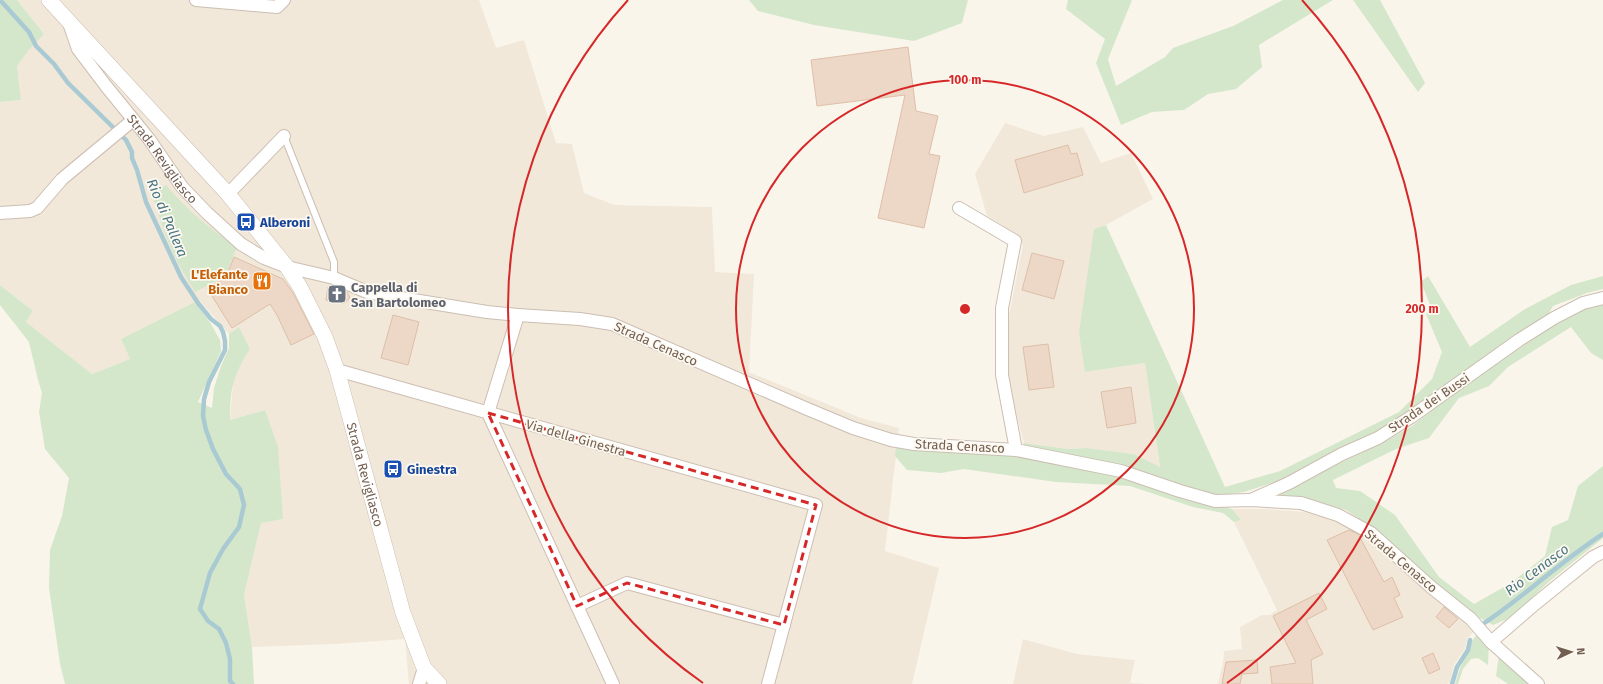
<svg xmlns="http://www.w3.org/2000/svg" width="1603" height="684" font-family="'Fira Sans',sans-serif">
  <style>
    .residential { fill: #f1e8da }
    .green { fill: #d4e7ca }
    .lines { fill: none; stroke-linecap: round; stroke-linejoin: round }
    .stream { stroke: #a9cad3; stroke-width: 4.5 }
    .building { fill: #edd7c6; stroke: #debfa8 }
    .service-casing { stroke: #ccbeb2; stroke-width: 8 }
    .minor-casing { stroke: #ccbeb2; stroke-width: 14 }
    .tertiary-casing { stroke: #ccbeb2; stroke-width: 16 }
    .service { stroke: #fff; stroke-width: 6 }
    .minor { stroke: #fff; stroke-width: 12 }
    .tertiary { stroke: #fff; stroke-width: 15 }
    .marked { fill: none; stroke: #d62828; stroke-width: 3; stroke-dasharray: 8 5; stroke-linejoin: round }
    .ring { fill: none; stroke: #d62828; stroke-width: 2 }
    .labels { text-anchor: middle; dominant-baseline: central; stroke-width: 3.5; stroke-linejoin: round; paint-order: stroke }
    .street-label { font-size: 13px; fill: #735f51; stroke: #fdf9f1 }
    .transit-label { font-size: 13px; font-weight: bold; fill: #164399; stroke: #fdf9f1; text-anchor: start }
    .food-label { font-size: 13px; font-weight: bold; fill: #c56008; stroke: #fdf9f1; text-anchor: end }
    .worship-label { font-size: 13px; font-weight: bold; fill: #5b616d; stroke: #fdf9f1; text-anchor: start }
    .water-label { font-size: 14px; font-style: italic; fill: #4c7783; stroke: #fdf9f1 }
    .centre { fill: #d62828; stroke: #fdf9f1; stroke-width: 2 }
    .ring-label { font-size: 12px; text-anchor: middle; font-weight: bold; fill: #d62828; stroke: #fdf9f1; stroke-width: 3.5; stroke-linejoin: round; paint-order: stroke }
  </style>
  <rect width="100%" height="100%" fill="#faf5eb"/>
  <g class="residential">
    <polygon points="17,0 479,0 496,48 524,40 556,143 572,144 584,193 614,205 712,207 715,272 754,274 749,372 861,418 899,428 885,551 939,568 912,684 409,684 405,639 336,644 252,647 244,595 261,523 283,519 265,410 230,420 233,382 240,366 250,349 239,328 229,334 199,300 121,339 130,359 92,374 26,322 33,311 0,285 0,102 21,100 17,66 28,51 44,34"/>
    <polygon points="1005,123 1044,136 1083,127 1101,163 1131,153 1153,199 1106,225 1094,229 1085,372 1145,363 1160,468 1134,454 1087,448 1068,449 1024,443 1008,382 1009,315 1023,245 1004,226 987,216 975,174"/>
    <polygon points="1232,509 1268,509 1304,512 1351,525 1369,536 1463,619 1474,631 1467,639 1465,649 1454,665 1450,681 1447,684 1218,684 1223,663 1224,651 1242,649 1240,627 1262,615 1270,615 1277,610 1234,522 1241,520"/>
    <polygon points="1023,639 1077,654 1135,660 1130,683 1146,684 1013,684"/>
  </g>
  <g class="green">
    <polygon points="0,0 17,0 44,34 28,51 17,66 21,100 0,102"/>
    <polygon points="749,0 968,0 962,23 914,41 814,25 758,11"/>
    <polygon points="1068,0 1132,0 1108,59 1116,86 1165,57 1173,48 1233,26 1283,0 1333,0 1259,45 1262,67 1236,89 1208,94 1184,110 1152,112 1121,125 1096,63 1105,39 1066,9"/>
    <polygon points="1353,0 1380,0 1425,83 1418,92"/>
    <path d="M166 185C186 209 211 230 237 247L226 274 220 279 195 292 178 263 166 237 151 192Z"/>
    <polygon points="1106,225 1225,487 1280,471 1399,412 1432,379 1442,352 1426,314 1432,310 1421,282 1428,276 1470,347 1525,309 1571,285 1603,276 1603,289 1587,293 1553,306 1549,313 1377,434 1287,478 1244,492 1218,496 1185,488 1127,466 1022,449 1024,443 1068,449 1087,448 1134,454 1160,467 1145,363 1085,372 1079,333 1094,229"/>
    <path d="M0 285 33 311 26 322 92 374 130 359 121 339 195 302 211 324 220 340 221 351 198 402 212 408 214 388 221 366 229 348V334L239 327 250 349C233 376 230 388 230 420L265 410 278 447 283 519 261 523 244 595 252 647 254 684H65L60 664 49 588 50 550 62 516 69 478 45 449 39 412 42 393 38 380 29 342 0 305Z"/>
    <polygon points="1603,304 1603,360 1591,353 1571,327 1508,367 1489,386 1459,398 1429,438 1396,449 1333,480 1336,488 1360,491 1395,515 1439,577 1474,604 1511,583 1545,556 1552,527 1568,520 1578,486 1603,466 1603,538 1551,580 1510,618 1493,625 1478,617 1431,579 1375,529 1346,510 1303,497 1278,495 1342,462 1381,444 1412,426 1452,394 1555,324 1586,308"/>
    <polygon points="896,447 1017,456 1122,475 1175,495 1232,509 1241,520 1234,522 1223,513 1193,507 1130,486 1056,482 964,469 941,473 907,470 895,456"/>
    <polygon points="1479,632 1489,643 1488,665 1478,658 1471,659 1463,669 1458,684 1455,684 1460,668 1469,651 1472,641"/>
    <polygon points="1499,654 1531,684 1508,684 1496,676"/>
  </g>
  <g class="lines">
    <g class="stream">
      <polyline points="0,0 29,32 36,46 54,64 68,83 126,140 132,152 132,158 137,170 146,202 181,277 198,303 211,319 220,326 223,332 225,341 225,350 209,382 204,399 203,416 206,430 213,449 226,474 240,489 244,505 239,527 223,549 210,573 200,609 208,621 219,629 226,643 230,659 230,681 233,684"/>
      <path d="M1483 624C1525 596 1561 561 1603 534"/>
      <polyline points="1452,684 1457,667 1468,650 1470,640"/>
    </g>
  </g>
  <g class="building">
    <polygon points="908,47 916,111 938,116 929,154 940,156 924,228 878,218 905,95 817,106 811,60"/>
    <polygon points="1068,145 1071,154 1077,153 1083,175 1024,193 1015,160"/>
    <polygon points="1032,253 1064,261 1054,299 1022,290"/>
    <polygon points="234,257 283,279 293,293 314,334 291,345 277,315 270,304 232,328 207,288 226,277"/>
    <polygon points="328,287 347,292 350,298 344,303 326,300"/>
    <polygon points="393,315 419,322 408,365 381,358"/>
    <polygon points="1048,344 1054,387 1029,390 1023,347"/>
    <polygon points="1131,387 1136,423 1107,428 1101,392"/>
    <polygon points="1349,530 1358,534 1384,582 1392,577 1400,595 1394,598 1403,617 1373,630 1327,540"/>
    <polygon points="1319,593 1327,609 1306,620 1323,654 1311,660 1313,684 1272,684 1270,667 1296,663 1273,616"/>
    <polygon points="1444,607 1458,619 1449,628 1436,617"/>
    <polygon points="1433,653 1440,669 1429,674 1422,658"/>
    <polygon points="1257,660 1258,673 1242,674 1240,684 1222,684 1226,662"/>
  </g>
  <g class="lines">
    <defs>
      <polyline id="service" points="284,136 334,262 334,278"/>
      <g id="minor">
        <polyline points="196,0 277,7 284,0"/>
        <path id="s1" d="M69 23 78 49 106 86 149 139 182 187 207 213 241 244 264 258 287 267 334 278 367 292 401 298 487 312 518 315 580 319 612 324 805 408 853 428 891 440 914 444 1016 450 1121 471 1180 491 1215 501 1250 500 1301 503 1338 515 1371 533 1431 587 1471 619 1491 642 1538 684"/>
        <polyline points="228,194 284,136"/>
        <polyline points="959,208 1015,241 1002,308 1002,375 1016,450"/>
        <polyline points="0,213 30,211 37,208 62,179 133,120"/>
        <polyline points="518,315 488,413 613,684"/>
        <polyline points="337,370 816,505 768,684"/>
        <polyline points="1253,499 1289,483 1342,454 1378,438 1411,417 1519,340 1554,318 1583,303 1603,298"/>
        <polyline points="577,606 627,583 784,625"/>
        <polyline points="1491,642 1535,604 1593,557 1603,552"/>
        <polyline points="419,684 424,668"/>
      </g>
      <g id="tertiary">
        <path id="s2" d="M49 0 228 194 287 267 300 287 325 337 337 370 403 613 424 668 439 684"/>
      </g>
    </defs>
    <use href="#service" class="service-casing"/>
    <use href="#minor" class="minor-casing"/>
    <use href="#tertiary" class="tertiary-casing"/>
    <use href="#service" class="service"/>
    <use href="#minor" class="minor"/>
    <use href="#tertiary" class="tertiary"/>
  </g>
  <path class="marked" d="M488 413 816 505 784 625 627 583 577 606Z"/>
  <g class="ring">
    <circle cx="965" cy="309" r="229"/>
    <path d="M703 683A457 457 0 0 1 628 0M1302 0A457 457 0 0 1 1227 683"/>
  </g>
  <defs>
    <symbol id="bus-square" viewBox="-11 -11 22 22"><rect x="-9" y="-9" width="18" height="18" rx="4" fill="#1a4fb4" stroke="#fdf9f1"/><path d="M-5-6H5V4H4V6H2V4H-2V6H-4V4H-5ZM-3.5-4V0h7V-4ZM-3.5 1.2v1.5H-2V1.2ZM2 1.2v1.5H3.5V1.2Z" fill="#fff"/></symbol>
    <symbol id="restaurant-square" viewBox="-11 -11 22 22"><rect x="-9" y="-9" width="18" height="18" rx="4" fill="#e8710a" stroke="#fdf9f1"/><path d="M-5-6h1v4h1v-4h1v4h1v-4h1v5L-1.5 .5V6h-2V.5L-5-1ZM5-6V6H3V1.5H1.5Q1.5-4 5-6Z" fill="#fff"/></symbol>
    <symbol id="church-square" viewBox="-11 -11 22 22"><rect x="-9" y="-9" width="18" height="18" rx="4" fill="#6b7280" stroke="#fdf9f1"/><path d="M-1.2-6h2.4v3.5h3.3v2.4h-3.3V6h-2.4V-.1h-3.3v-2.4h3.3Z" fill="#fff"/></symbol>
  </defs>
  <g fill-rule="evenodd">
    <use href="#bus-square" x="235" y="211" width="22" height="22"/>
    <use href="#restaurant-square" x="251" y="270" width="22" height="22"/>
    <use href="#church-square" x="326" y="283" width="22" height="22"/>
    <use href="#bus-square" x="382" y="458" width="22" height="22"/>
  </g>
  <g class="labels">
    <g class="street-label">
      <text stroke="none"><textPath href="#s1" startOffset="166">Strada Revigliasco</textPath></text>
      <text transform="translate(656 344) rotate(24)">Strada Cenasco</text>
      <text transform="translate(1429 403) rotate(-34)">Strada dei Bussi</text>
      <text transform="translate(576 438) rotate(16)">Via della Ginestra</text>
      <text transform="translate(960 446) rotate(3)">Strada Cenasco</text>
      <text stroke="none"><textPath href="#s2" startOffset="581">Strada Revigliasco</textPath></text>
      <text transform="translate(1401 561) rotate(40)">Strada Cenasco</text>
    </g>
    <g class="transit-label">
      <text x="260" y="222">Alberoni</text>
      <text x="407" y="469">Ginestra</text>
    </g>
    <g class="food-label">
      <text x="248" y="274">L'Elefante<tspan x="248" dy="15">Bianco</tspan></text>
    </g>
    <g class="worship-label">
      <text x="351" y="287">Cappella di<tspan x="351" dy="15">San Bartolomeo</tspan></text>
    </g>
    <g class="water-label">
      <text transform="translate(167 218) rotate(67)">Rio di Pallera</text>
      <text transform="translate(1537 570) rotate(-37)">Rio Cenasco</text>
    </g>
  </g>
  <circle cx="965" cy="309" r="6" class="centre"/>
  <g class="ring-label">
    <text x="965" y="84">100 m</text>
    <text x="1422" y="313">200 m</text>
  </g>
  <g transform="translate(1571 652) rotate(86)" stroke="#fdf9f1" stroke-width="3" paint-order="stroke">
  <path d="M0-3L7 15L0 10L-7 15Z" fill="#735f51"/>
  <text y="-6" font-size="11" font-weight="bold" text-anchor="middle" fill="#735f51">N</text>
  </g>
</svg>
